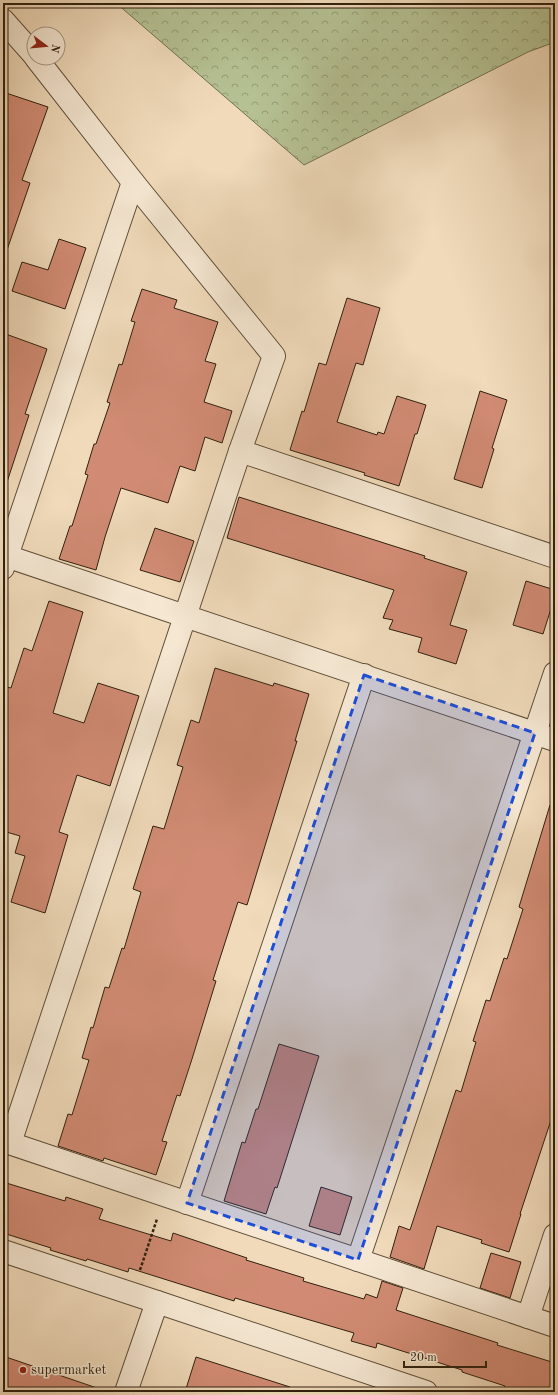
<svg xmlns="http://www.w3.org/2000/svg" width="558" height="1395" font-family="'Old Standard TT',serif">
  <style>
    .forest { fill: url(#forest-crowns); stroke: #727150 }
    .building { fill: #d18b74; stroke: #30210e }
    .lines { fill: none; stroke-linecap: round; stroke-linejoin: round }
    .minor-casing { stroke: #604f39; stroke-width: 24 }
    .path { stroke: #30210e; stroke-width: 2.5; stroke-dasharray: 3 2; stroke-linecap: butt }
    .minor { stroke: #f5e7d2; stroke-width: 22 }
    .marked { fill: #1d4ed8; fill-opacity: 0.2; stroke: #1d4ed8; stroke-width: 3; stroke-dasharray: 8 5; stroke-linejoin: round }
    .poi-dot { fill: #8f2418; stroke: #f5e7d2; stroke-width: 1.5 }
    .labels { text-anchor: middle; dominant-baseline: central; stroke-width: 3; stroke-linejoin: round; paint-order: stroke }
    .poi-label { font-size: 14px; fill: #30210e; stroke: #f5e7d2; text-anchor: start }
  </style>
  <defs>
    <pattern id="forest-crowns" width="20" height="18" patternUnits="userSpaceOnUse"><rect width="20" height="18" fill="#b5c193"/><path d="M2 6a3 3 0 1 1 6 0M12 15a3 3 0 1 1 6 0" fill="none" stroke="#949c76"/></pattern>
  </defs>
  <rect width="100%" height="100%" fill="#f0daba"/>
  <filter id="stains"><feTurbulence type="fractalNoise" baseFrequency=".005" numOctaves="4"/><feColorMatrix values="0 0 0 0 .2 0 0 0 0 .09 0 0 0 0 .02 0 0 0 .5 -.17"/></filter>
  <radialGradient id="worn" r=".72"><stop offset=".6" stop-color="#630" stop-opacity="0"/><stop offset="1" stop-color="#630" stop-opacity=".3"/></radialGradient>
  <polygon class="forest" points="116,3 555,3 555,42 528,52 304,165"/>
  <g class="building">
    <polygon points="3,92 48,107 22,180 30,183 7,250 3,249"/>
    <polygon points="59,239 86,248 65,309 12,291 22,262 48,270"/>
    <polygon points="142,289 177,300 174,308 218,322 205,361 216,364 204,402 232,411 222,443 205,437 195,471 180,466 168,503 121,488 105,537 96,570 59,559 70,526 72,526 88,475 85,474 94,444 96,444 110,403 107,402 119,364 122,365 135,322 131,321"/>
    <polygon points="347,298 380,308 363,365 356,363 337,422 377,435 378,432 384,434 397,396 426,405 417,434 415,434 399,486 364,475 365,473 290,450 302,411 304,412 319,363 326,365"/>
    <polygon points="3,333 47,349 25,414 29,415 7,482 3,481"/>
    <polygon points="480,391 507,400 492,448 494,449 482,488 454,479"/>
    <polygon points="239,497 425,556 424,558 467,572 450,625 467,630 456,664 418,652 422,638 389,629 393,620 383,618 394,590 227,538"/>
    <polygon points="155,528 194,541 180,582 140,570"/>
    <polygon points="526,581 555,590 555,596 543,634 513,625"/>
    <polygon points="49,601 83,612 53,713 84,723 98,683 139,696 110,786 77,775 59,832 68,835 45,913 11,902 25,856 15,853 20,836 3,831 3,686 11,688 24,648 32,651"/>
    <polygon points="215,668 273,686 274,683 309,694 295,741 297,741 247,905 238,902 213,980 216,981 192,1059 180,1096 177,1095 162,1141 167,1142 156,1175 104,1158 103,1161 58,1146 68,1114 72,1115 89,1060 82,1058 91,1027 93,1028 105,987 109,988 122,948 124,949 141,892 133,889 153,826 164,829 183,767 177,765 191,720 199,723"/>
    <polygon points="550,805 555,806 555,1108 520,1214 521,1214 509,1252 481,1243 482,1240 437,1226 424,1269 390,1257 399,1226 410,1230 456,1090 461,1092 476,1042 473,1041 486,1000 490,1001 504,958 507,959 523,909 519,907"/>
    <polygon points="279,1044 319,1056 277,1188 275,1187 266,1214 224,1201 242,1142 245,1143 256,1109 258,1109"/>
    <polygon points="3,1182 65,1201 66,1197 103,1209 99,1219 171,1241 173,1233 247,1258 246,1260 304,1278 303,1281 364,1299 366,1294 377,1298 382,1281 403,1288 396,1310 498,1343 497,1345 555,1363 555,1392 503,1392 505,1386 462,1372 462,1370 377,1343 376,1348 351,1341 354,1333 235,1298 234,1301 129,1268 128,1272 87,1259 86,1261 50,1250 51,1248 3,1233"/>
    <polygon points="321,1187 352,1197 340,1235 309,1226"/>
    <polygon points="491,1253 521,1262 510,1298 480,1288"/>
    <polygon points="3,1356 97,1388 96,1392 3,1392"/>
    <polygon points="196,1357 290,1387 289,1392 185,1392"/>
  </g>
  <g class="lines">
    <defs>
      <g id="minor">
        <polyline points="3,20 34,55"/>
        <polyline points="240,451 555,557"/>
        <polyline points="3,555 555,740"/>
        <polyline points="3,568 133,182"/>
        <polyline points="3,1141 555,1326"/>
        <polyline points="10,1143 240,451 274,356 133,182 36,58"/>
        <polyline points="187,1203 364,675"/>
        <polyline points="3,1251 157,1302"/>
        <polyline points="358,1260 555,673"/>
        <polyline points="528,1317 555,1235"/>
        <polyline points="126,1392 157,1302 426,1392"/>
      </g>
    </defs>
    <use href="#minor" class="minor-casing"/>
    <polyline class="path" points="140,1270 157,1219"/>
    <use href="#minor" class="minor"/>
  </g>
  <path class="marked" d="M364 675 535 733 358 1260 187 1203Z"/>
  <circle class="poi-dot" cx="23" cy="1370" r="4"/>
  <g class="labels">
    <g class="poi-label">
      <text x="31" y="1370">supermarket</text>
    </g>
  </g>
  <rect width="558" height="1395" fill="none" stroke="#f0daba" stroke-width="16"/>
  <rect x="4" y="4" width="550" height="1387" fill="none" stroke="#30210e" stroke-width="2"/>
  <rect x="8" y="8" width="542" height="1379" fill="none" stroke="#30210e"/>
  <g transform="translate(46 46) rotate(106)"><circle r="19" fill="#f5e7d2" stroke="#a69884"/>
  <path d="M0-3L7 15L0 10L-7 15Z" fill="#8f2418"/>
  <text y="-6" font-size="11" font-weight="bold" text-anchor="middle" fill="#30210e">N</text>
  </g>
  <path d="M404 1361v6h82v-6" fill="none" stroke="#30210e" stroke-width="2"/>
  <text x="410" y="1361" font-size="12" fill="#30210e" stroke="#f5e7d2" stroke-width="3" paint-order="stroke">20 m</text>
  <rect width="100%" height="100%" filter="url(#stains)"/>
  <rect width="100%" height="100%" fill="url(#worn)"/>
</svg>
